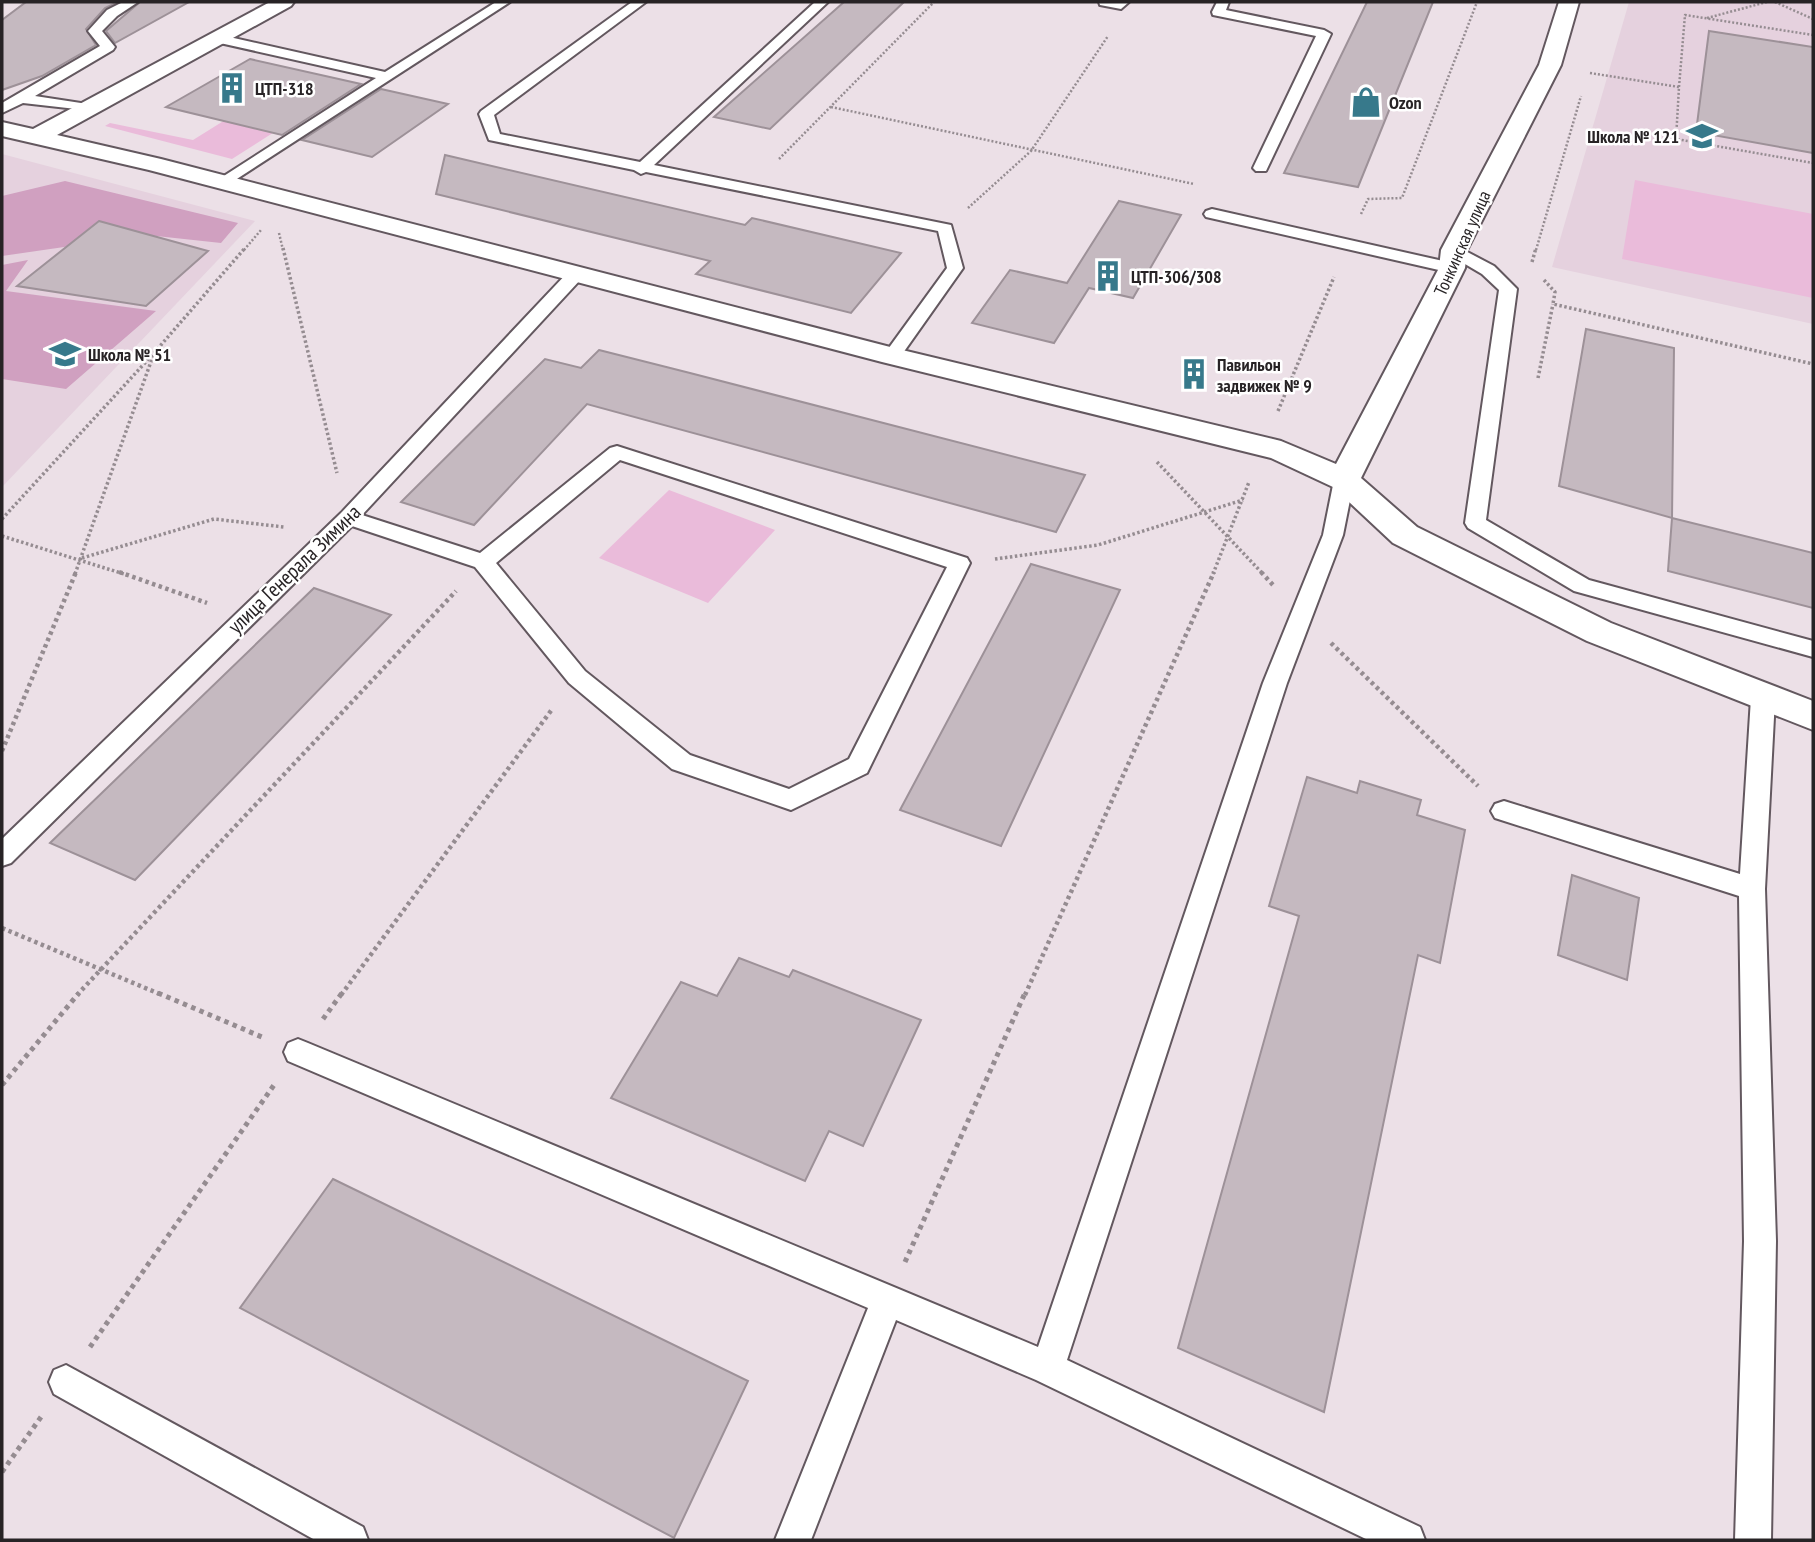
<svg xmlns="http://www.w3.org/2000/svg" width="1815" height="1542" font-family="'PT Sans Narrow',sans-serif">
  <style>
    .built { fill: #e5d1de }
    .green { fill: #eabbda }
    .forest { fill: #d0a0c0 }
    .building { fill: #c5b9c0; stroke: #9d9198; stroke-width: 2 }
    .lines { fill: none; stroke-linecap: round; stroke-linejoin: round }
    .service-casing { stroke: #63585f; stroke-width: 4 }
    .minor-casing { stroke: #63585f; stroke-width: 4 }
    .path-far3 { stroke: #958c91; stroke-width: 2.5; stroke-dasharray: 2 2; stroke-linecap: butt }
    .path-far2 { stroke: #958c91; stroke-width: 3.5; stroke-dasharray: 2.5 2.5; stroke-linecap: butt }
    .path-far1 { stroke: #958c91; stroke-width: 4.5; stroke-dasharray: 3.5 3.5; stroke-linecap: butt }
    .path { stroke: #958c91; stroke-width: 5; stroke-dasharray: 4.5 4.5; stroke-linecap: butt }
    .service { fill: #fff; fill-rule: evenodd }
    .minor { fill: #fff; fill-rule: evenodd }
    .labels { text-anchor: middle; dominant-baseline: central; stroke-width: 5; stroke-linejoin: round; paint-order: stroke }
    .far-poi-label { font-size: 18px; font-weight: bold; fill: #272325; stroke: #fff; text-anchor: start }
    .far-street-label { font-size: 18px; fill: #272325; stroke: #fff }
    .street-label { font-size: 21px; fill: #272325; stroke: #fff }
  </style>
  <rect width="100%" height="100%" fill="#ece0e7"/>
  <g class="built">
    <polygon points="1629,2 1797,2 1813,4 1813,324 1552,267"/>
    <polygon points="2,154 255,221 2,487"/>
  </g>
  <g class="green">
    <polygon points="304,71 351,83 232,159 105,126 110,123 193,140"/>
    <polygon points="1635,180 1813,214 1813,298 1622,259"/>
    <polygon points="669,490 775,530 708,603 599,558"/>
  </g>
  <g class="forest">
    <polygon points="65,181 238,223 221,243 147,235 2,256 2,196"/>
    <polygon points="28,260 6,291 156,311 66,389 2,379 2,265"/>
  </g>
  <g class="building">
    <polygon points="26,2 118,2 105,8 86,29 96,45 42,76 2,90 2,20"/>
    <polygon points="140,2 189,2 115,43 106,31"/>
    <polygon points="844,2 904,2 770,129 714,117"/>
    <polygon points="1367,2 1433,2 1358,187 1284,173"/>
    <polygon points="1709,31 1813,47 1813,153 1696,132"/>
    <polygon points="250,59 361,84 282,135 166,107"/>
    <polygon points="381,89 448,104 372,157 302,140"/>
    <polygon points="445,155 745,225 752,218 901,253 851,313 696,274 710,261 436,194"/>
    <polygon points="1119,201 1181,215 1133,298 1089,288 1054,343 972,323 1010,270 1067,283"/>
    <polygon points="99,221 208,251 146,306 17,286"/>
    <polygon points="1586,329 1674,348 1672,518 1559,486"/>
    <polygon points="599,350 690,373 1085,475 1056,532 587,404 474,525 401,502 545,359 581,368"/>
    <polygon points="1672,518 1813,553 1813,608 1668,571"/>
    <polygon points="1031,564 1120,590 1001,846 900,810"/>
    <polygon points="314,588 391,615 135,880 50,843"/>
    <polygon points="1307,777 1357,793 1360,781 1421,800 1417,815 1465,830 1440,963 1418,955 1324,1412 1178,1348 1299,916 1269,906"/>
    <polygon points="1572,875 1639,898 1627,980 1558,955"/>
    <polygon points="739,958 789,977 793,970 921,1020 863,1146 829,1131 805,1181 611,1098 681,982 717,996"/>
    <polygon points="333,1179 748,1381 674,1538 240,1308"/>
  </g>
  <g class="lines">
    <defs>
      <g id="service">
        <polygon points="123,2 138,2 117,16 102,31 115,47 113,50 35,96 94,105 96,108 94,111 23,103 2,113 2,103 100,46 88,31 107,10"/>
        <polygon points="496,2 510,2 226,186 216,186 213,183 376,78 211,41 211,35 216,34 385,72"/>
        <polygon points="632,2 646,2 494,115 500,134 640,162 815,2 828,2 654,165 951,225 963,268 898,360 892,361 883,356 947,268 938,231 646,172 641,174 634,170 489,140 479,114 481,111"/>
        <polygon points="1099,2 1129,2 1121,9 1100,5"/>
        <polygon points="1217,2 1229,2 1226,10 1324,30 1331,34 1266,171 1256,171 1253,168 1316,36 1213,15 1212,12"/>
        <polygon points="1212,209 1452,263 1460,268 1452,273 1206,217 1204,214 1206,211"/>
        <polygon points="1454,245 1494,266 1517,289 1486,520 1589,580 1813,641 1813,657 1574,591 1468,528 1465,523 1499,290 1482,274 1448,254 1446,250 1448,246"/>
        <path d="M576 269 584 274 582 278 362 515 480 553 610 448 617 446 967 558 970 563 867 773 791 810 672 769 569 683 475 567 352 526 11 863 2 866V839L341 513 570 270ZM620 460 947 567 849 759 789 789 690 755 585 671 496 563Z"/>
        <polygon points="1344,474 1351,475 1354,480 1343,535 1287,683 1067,1360 1420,1527 1425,1540 1368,1540 1036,1380 896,1320 811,1540 775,1540 868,1308 288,1061 284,1052 288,1043 298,1039 308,1043 1038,1347 1263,683 1323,535 1334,480 1337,475"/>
        <polygon points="1763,689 1771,692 1775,698 1765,889 1776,1241 1771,1540 1735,1540 1744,1241 1739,896 1495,818 1491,811 1495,804 1504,801 1740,874 1751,698 1755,692"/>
        <polygon points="66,1365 363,1527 368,1540 315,1540 54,1394 49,1382 54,1370"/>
      </g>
      <polygon id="minor" points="270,2 294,2 291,6 57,135 161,159 898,349 1281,441 1336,464 1439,268 1441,250 1539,65 1559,2 1579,2 1561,65 1467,250 1465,268 1361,478 1417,527 1611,623 1813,701 1813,730 1587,641 1393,543 1333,487 1271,458 882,362 149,170 2,136 2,122 33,129"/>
    </defs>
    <use href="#service" class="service-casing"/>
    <use href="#minor" class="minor-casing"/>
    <g class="path-far3">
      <polyline points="1775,2 1813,19"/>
      <polyline points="1707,18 1767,2"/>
      <polyline points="1590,73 1679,87 1676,139 1813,163"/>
      <polyline points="1679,87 1685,15 1813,35"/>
      <polyline points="831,107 1194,184"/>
      <polyline points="779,159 934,2"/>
      <polyline points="968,208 1031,151 1108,36"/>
      <polyline points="1361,214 1368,199 1402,198 1477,2"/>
      <polyline points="279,233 283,250"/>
      <polyline points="244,250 261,230"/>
      <polyline points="1536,250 1581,96"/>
    </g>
    <g class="path-far2">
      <polyline points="283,248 337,473"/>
      <polyline points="1532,262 1536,248"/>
      <polyline points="1544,280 1555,292 1553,304 1813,364"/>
      <polyline points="1538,378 1553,304"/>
      <polyline points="1278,411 1334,277"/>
      <polyline points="1157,462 1263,574"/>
      <polyline points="2,519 154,353 245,248"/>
      <polyline points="2,536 124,574"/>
      <polyline points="82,558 214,519 284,527"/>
      <polyline points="995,559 1098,545 1243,500"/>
      <polyline points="75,574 153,356"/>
      <polyline points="1213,574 1249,482"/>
    </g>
    <g class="path-far1">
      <polyline points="119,572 207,603"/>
      <polyline points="1261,572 1273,585"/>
      <polyline points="1331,643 1478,786"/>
      <polyline points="2,751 76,572"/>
      <polyline points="2,928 162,995"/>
      <polyline points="77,995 456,591"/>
      <polyline points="341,995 553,708"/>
      <polyline points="1025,995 1214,572"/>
    </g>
    <g class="path">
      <polyline points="158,993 262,1037"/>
      <polyline points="323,1019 342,993"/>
      <polyline points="2,1085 79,993"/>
      <polyline points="905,1262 1025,993"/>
      <polyline points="90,1347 274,1085"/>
      <polyline points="2,1472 41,1417"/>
    </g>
    <use href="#service" class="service"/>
    <use href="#minor" class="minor"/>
  </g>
  <defs>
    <symbol id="building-bare" viewBox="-9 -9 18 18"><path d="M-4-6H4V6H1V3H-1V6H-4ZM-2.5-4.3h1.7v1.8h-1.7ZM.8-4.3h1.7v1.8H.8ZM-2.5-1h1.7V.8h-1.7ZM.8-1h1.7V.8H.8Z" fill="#37798b" stroke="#fff" stroke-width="2.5" paint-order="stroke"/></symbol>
    <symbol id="shop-bare" viewBox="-9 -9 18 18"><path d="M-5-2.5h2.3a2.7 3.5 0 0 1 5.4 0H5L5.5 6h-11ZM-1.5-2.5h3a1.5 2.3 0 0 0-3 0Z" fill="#37798b" stroke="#fff" stroke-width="2.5" paint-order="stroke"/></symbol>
    <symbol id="school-bare" viewBox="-9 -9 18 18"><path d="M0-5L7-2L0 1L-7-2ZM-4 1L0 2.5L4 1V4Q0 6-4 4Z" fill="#37798b" stroke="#fff" stroke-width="2.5" paint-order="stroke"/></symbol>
  </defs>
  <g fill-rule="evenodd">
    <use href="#building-bare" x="210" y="66" width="44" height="44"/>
    <use href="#shop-bare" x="1344" y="80" width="44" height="44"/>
    <use href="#school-bare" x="1680" y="114" width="44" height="44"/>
    <use href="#building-bare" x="1086" y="254" width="44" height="44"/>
    <use href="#school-bare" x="43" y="332" width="44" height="44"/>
    <use href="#building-bare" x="1172" y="352" width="44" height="44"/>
  </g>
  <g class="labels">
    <g class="far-poi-label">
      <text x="255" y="88">ЦТП-318</text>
      <text x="1389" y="102">Ozon</text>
      <text x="1679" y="136" text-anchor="end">Школа № 121</text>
      <text x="1131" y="276">ЦТП-306/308</text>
      <text x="88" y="354">Школа № 51</text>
      <text x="1217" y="364">Павильон<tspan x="1217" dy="21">задвижек № 9</tspan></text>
    </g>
    <g class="far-street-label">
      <text transform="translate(1462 243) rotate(-66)">Тонкинская улица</text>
    </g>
    <g class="street-label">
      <text transform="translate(294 569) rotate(-44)">улица Генерала Зимина</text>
    </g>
  </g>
  <rect width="1815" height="1542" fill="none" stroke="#272325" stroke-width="7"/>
</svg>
